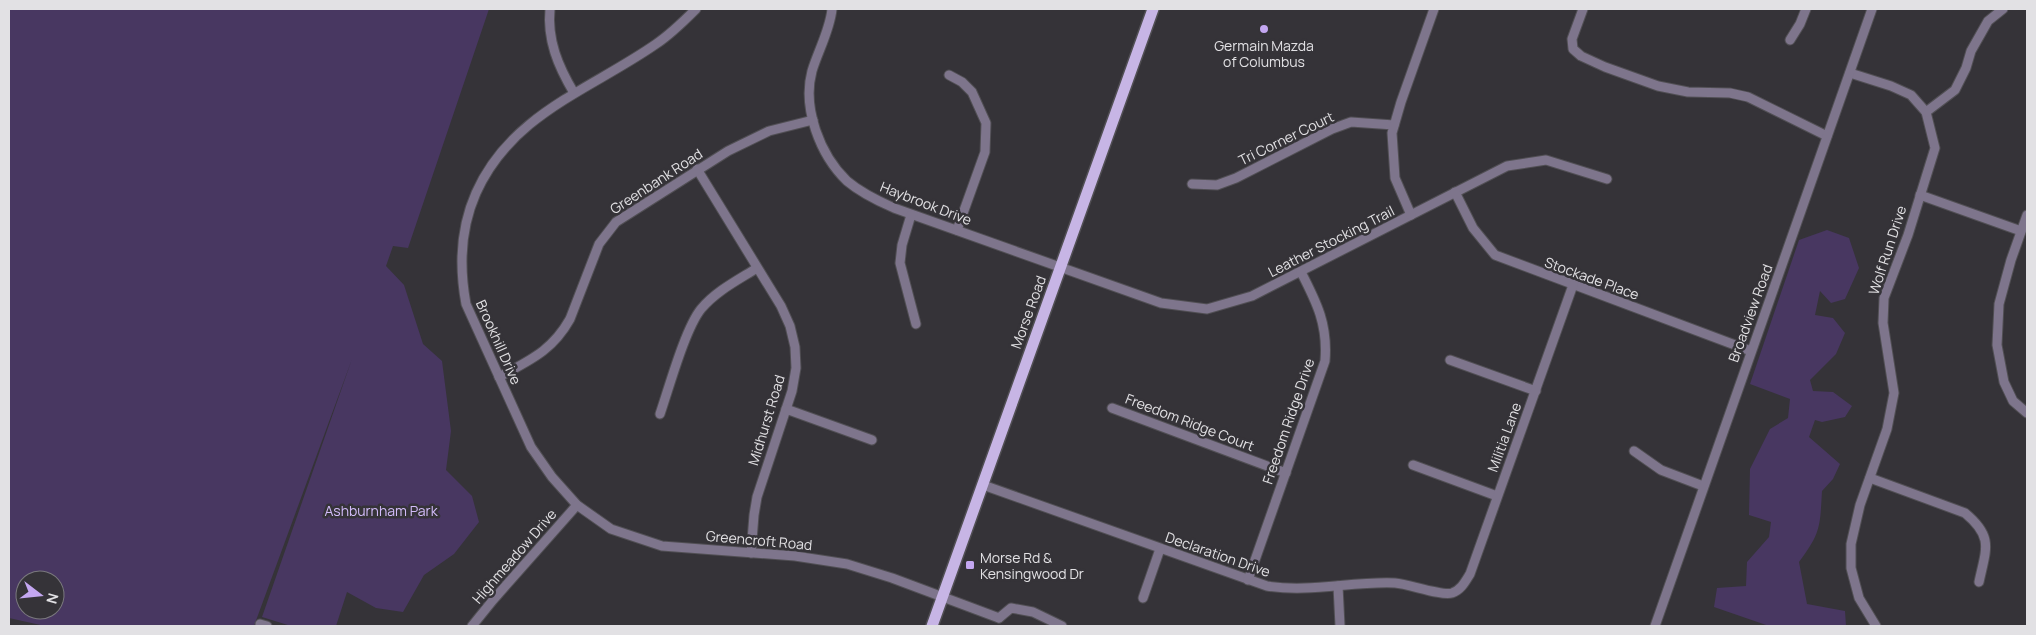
<svg xmlns="http://www.w3.org/2000/svg" width="2036" height="635" font-family="Manrope,sans-serif">
  <style>
    .green { fill: #483761; fill-rule: evenodd }
    .lines { fill: none; stroke-linecap: round; stroke-linejoin: round }
    .minor-casing { stroke: #514f54; stroke-width: 11 }
    .major-casing { stroke: #514f54; stroke-width: 14 }
    .minor { stroke: #7e758c; stroke-width: 9 }
    .major { stroke: #c7b5e5; stroke-width: 11 }
    .poi-dot { fill: #c4a7f1; stroke: #353338; stroke-width: 2 }
    .labels { text-anchor: middle; dominant-baseline: central; stroke-width: 5; stroke-linejoin: round; paint-order: stroke }
    .poi-label { font-size: 14px; fill: #e2e1e4; stroke: #353338 }
    .street-label { font-size: 14px; fill: #e2e1e4; stroke: #353338 }
    .park-label { font-size: 14px; fill: #d3bcfa; stroke: #353338 }
  </style>
  <rect width="100%" height="100%" fill="#353338"/>
  <g class="green">
    <path d="M9 9H489L408 248 393 246 386 266 404 285 423 344 442 361 451 431 446 470 472 496 479 522 454 554 424 575 403 612 376 608 347 592 336 626H291L262 617 352 359 254 626H45L9 618ZM25 580H55V610H25Z"/>
    <path d="M1827 230 1849 238 1859 268 1845 299 1831 303 1820 291 1815 315 1833 318 1845 333 1836 354 1810 380 1813 391 1833 392 1852 406 1845 417 1822 422 1815 420 1809 437 1840 464 1833 479 1822 491C1820 526 1821 533 1799 562L1807 604 1845 611 1846 626H1769L1714 607 1717 588 1746 586 1747 562 1769 537 1771 522 1749 515 1750 469 1770 429 1788 418 1790 399 1750 384 1799 240Z"/>
  </g>
  <g class="lines">
    <defs>
      <g id="minor">
        <path d="M550 9C547 40 558 66 574 93"/>
        <path d="M696 9C683 22 671 34 656 44 590 90 511 114 476 193 460 229 459 266 466 304L531 447 552 477 577 505 611 529 662 546 795 556 847 564 892 578 999 618"/>
        <path d="M832 9C830 30 818 51 812 71 802 108 820 155 847 181 860 192 878 201 894 208L1161 303 1207 309 1252 296 1507 166 1546 160 1607 179"/>
        <polyline points="1583,9 1572,39 1573,49 1581,56 1605,67 1658,86 1688,92 1730,93 1748,97 1827,136"/>
        <polyline points="1790,40 1800,24 1806,9"/>
        <polyline points="1850,73 1891,86 1911,95 1926,112 1935,148 1908,235 1884,298 1883,323 1894,393 1887,429 1860,505 1851,544 1851,568 1859,598 1876,626"/>
        <polyline points="949,75 962,82 972,92 986,123 985,152 957,230"/>
        <polyline points="1926,112 1955,90 1966,68 1971,51 1988,21 2003,9"/>
        <polyline points="697,169 781,306 790,326 795,347 796,368 792,391 757,497 754,515 751,553"/>
        <polyline points="1192,184 1217,185 1236,178 1332,129 1351,122 1394,125"/>
        <polyline points="1455,192 1473,228 1495,255 1751,351"/>
        <polyline points="1920,195 2021,231"/>
        <polyline points="911,215 902,245 900,263 916,324"/>
        <polyline points="1411,215 1395,178 1392,133 1401,102 1434,9"/>
        <polyline points="2027,215 2011,260 1999,304 1997,345 2004,382 2013,401 2027,413"/>
        <polyline points="1450,360 1536,391"/>
        <path d="M499 377C530 360 552 351 570 319L599 244 616 222 728 151 769 131 813 120"/>
        <polyline points="1112,408 1286,473"/>
        <polyline points="786,409 872,440"/>
        <path d="M660 414C669 388 685 329 701 309 716 291 738 280 757 268"/>
        <polyline points="1634,451 1661,470 1703,486"/>
        <polyline points="1413,465 1497,496"/>
        <path d="M1870 478 1965 513C1994 537 1986 549 1979 582"/>
        <path d="M983 485 1267 586C1310 593 1352 581 1395 583 1409 584 1441 596 1452 593 1461 590 1465 582 1470 574L1573 285"/>
        <path d="M1248 580 1325 361C1328 325 1317 303 1301 272"/>
        <polyline points="1338,586 1340,626"/>
        <polyline points="1143,598 1160,549"/>
        <polyline points="999,618 1011,608 1033,612 1062,626"/>
        <polyline points="260,624 267,626"/>
        <polyline points="472,626 493,600 577,505"/>
        <polyline points="1655,626 1872,9"/>
      </g>
      <polyline id="major" points="932,626 1153,9"/>
    </defs>
    <use href="#minor" class="minor-casing"/>
    <use href="#major" class="major-casing"/>
    <use href="#minor" class="minor"/>
    <use href="#major" class="major"/>
  </g>
  <g class="poi-dot">
    <circle cx="1264" cy="29" r="5"/>
    <rect x="965" y="560" width="10" height="10" rx="2.5"/>
  </g>
  <g class="labels">
    <g class="poi-label">
      <text x="1264" y="45">Germain Mazda<tspan x="1264" dy="16">of Columbus</tspan></text>
      <text x="980" y="557" text-anchor="start">Morse Rd &amp;<tspan x="980" dy="16">Kensingwood Dr</tspan></text>
    </g>
    <g class="street-label">
      <text transform="translate(1286 138) rotate(-26)">Tri Corner Court</text>
      <text transform="translate(656 181) rotate(-33)">Greenbank Road</text>
      <text transform="translate(926 203) rotate(21)">Haybrook Drive</text>
      <text transform="translate(1331 241) rotate(-27)">Leather Stocking Trail</text>
      <text transform="translate(1887 250) rotate(-72)">Wolf Run Drive</text>
      <text transform="translate(1592 278) rotate(20)">Stockade Place</text>
      <text transform="translate(1028 312) rotate(-70)">Morse Road</text>
      <text transform="translate(1750 313) rotate(-70)">Broadview Road</text>
      <text transform="translate(499 342) rotate(66)">Brookhill Drive</text>
      <text transform="translate(766 420) rotate(-73)">Midhurst Road</text>
      <text transform="translate(1288 421) rotate(-71)">Freedom Ridge Drive</text>
      <text transform="translate(1190 422) rotate(21)">Freedom Ridge Court</text>
      <text transform="translate(1504 437) rotate(-70)">Militia Lane</text>
      <text transform="translate(759 540) rotate(5)">Greencroft Road</text>
      <text transform="translate(1218 554) rotate(19)">Declaration Drive</text>
      <text transform="translate(514 556) rotate(-49)">Highmeadow Drive</text>
    </g>
    <g class="park-label">
      <text x="381" y="510">Ashburnham Park</text>
    </g>
  </g>
  <rect width="2036" height="635" fill="none" stroke="#e2e1e4" stroke-width="20"/>
  <g transform="translate(40 595) rotate(106)"><circle r="24" fill="#353338" stroke="#7a797d"/>
  <path d="M0-4L9 19L0 12L-9 19Z" fill="#c4a7f1"/>
  <text y="-8" font-size="14" font-weight="bold" text-anchor="middle" fill="#e2e1e4">N</text>
  </g>
</svg>
